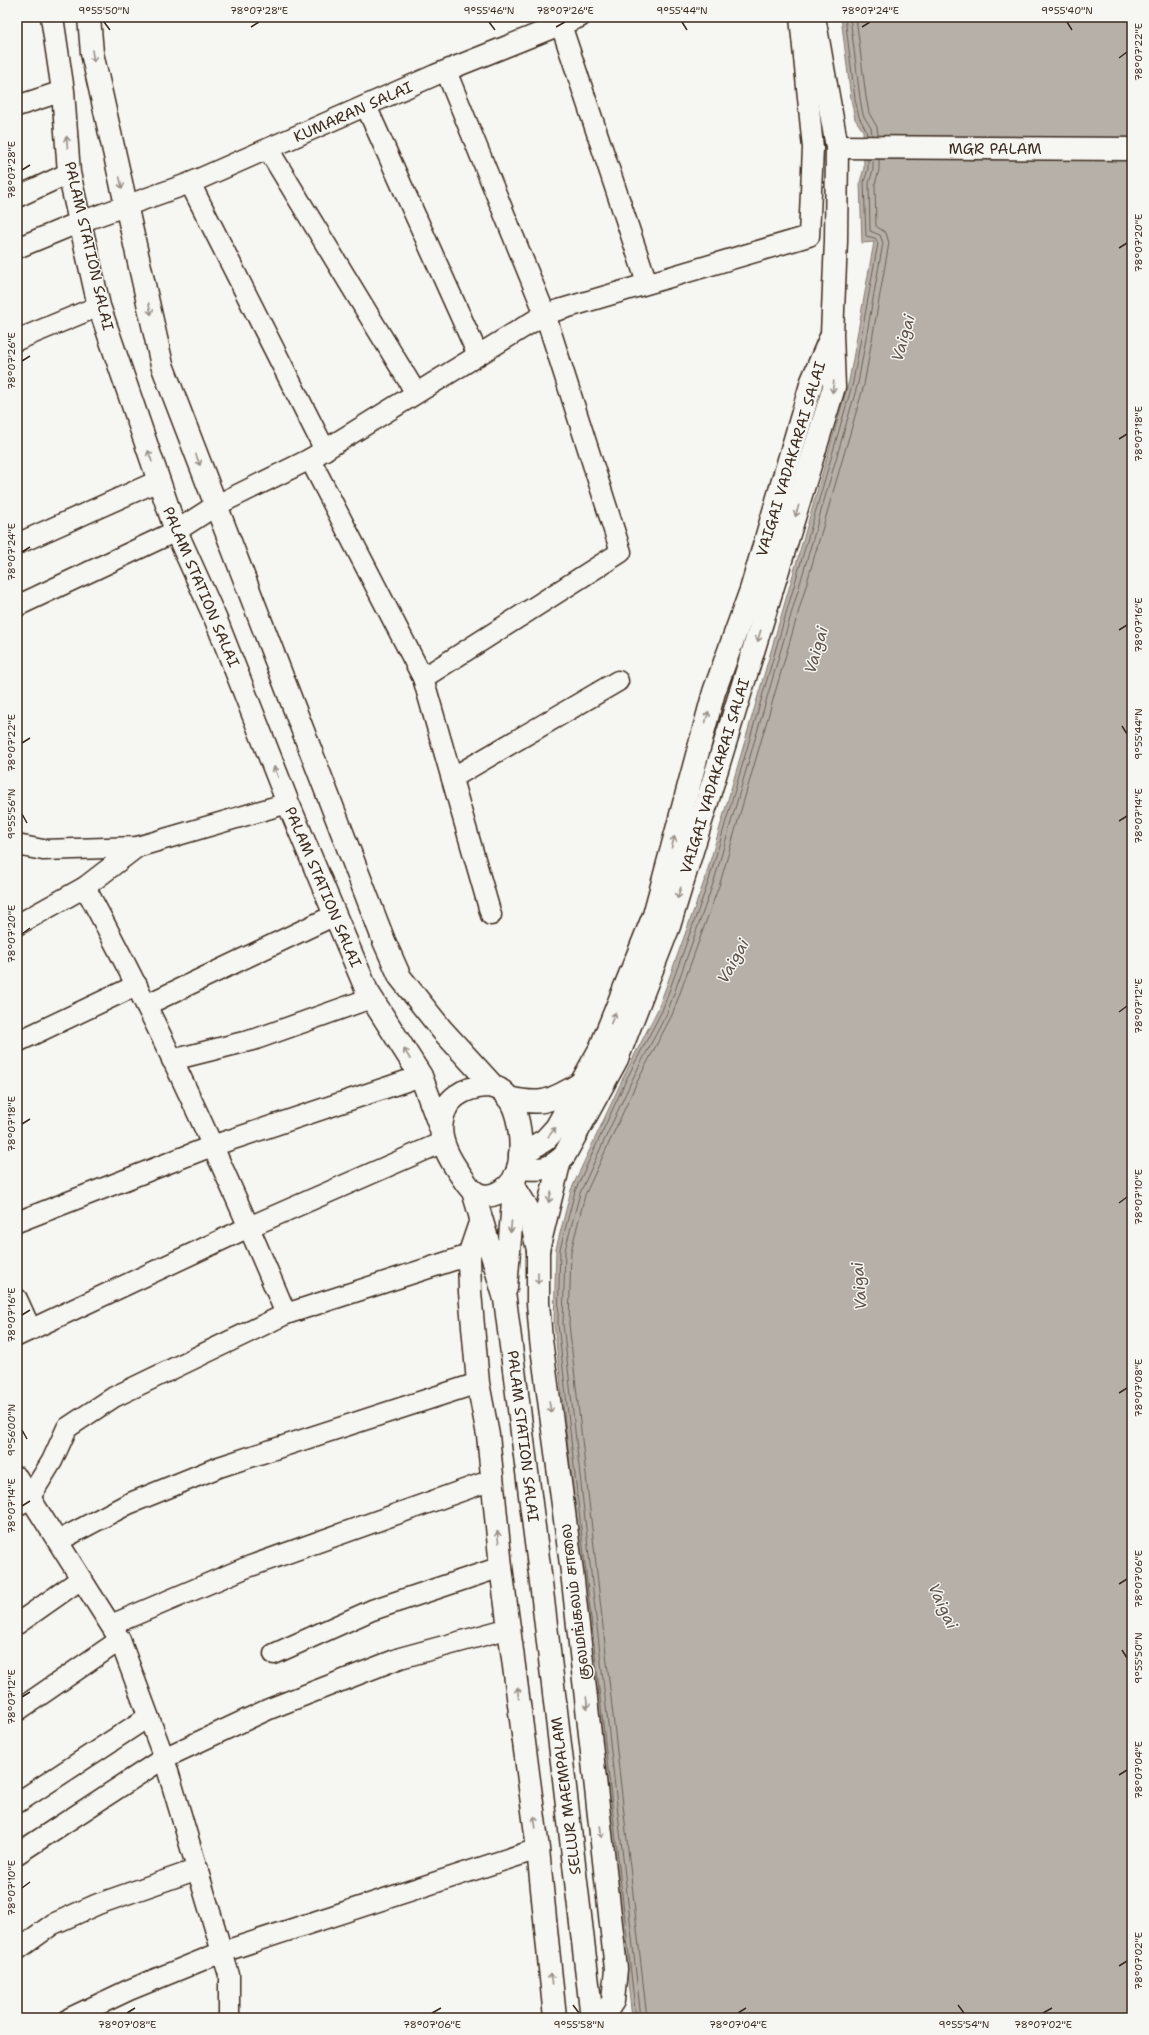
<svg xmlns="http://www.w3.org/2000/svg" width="1149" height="2035" font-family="'Shantell Sans','Noto Sans Tamil',sans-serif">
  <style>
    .water { fill: #b6b0a9; stroke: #857a71 }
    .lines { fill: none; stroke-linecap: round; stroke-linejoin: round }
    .shore { stroke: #6c6056; stroke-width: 1 }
    .street-casing { stroke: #3b2a1e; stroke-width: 23 }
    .secondary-casing { stroke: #3b2a1e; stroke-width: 25 }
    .primary-casing { stroke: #3b2a1e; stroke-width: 25 }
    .street { stroke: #f6f6f2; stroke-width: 20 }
    .secondary { stroke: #f6f6f2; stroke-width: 22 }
    .primary { stroke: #f6f6f2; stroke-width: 22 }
    .oneway { stroke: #989088 }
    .ticks { fill: none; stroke: #3b2a1e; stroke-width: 1.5 }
    .labels { text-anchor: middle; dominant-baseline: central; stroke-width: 3; stroke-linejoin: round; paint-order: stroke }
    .street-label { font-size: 15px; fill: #3b2a1e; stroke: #f6f6f2 }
    .water-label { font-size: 16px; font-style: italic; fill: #605248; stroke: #f6f6f2 }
    .neatline { fill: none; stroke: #3b2a1e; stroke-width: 1.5 }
    .ticks-label { font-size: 10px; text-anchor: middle; fill: #3b2a1e }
  </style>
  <rect width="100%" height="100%" fill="#f6f6f2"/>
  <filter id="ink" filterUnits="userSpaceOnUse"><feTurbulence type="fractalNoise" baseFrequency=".025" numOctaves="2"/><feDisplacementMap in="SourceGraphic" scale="8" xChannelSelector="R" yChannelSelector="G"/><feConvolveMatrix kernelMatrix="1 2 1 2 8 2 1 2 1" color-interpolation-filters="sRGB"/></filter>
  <g filter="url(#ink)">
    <polygon class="water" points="841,17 1132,17 1132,2018 632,2018 554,1324 556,1249 571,1190 624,1076 658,1009 705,879 849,381 874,242 862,243 860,182 864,168 863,131 855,119 851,99"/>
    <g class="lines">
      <g class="shore">
        <polyline points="845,17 855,99 859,117 866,130 867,135"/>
        <polyline points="850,17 860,98 863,115 871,128 872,135"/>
        <polyline points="856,17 866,97 869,113 877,127 878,135"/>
        <polyline points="636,2018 558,1324 560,1249 575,1191 627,1078 662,1011 709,880 853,382 878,243 875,238 866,236 864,182 868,169 868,159"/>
        <polyline points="641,2018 563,1324 565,1250 580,1193 632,1080 667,1013 714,881 858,383 883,243 880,235 870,231 869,183 873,170 873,159"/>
        <polyline points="647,2018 569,1324 571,1251 585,1195 637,1082 672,1015 720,883 864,385 889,243 886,233 876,226 875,184 879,170 879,159"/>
      </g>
      <defs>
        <g id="street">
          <polyline points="561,25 647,283"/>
          <polyline points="17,106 63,91"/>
          <polyline points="366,106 478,355"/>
          <polyline points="268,149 416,393"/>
          <polyline points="190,183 325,450"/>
          <polyline points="17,197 69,173"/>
          <polyline points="17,248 80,222 190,183 435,75 580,17"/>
          <polyline points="17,340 99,306"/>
          <polyline points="310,459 423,678 491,915"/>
          <polyline points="17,544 158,481"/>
          <polyline points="17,606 176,531 215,506 310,459 545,314 809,236 813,148 800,17"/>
          <polyline points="423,678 621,552 545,314 446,71"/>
          <polyline points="452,778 618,681"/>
          <polyline points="17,845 43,850 137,847 288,803"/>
          <polyline points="17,925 85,887 137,847"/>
          <polyline points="146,1005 335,915"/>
          <polyline points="17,1042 137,985"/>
          <polyline points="172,1060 256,1039 371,998"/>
          <polyline points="17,1222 212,1146 421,1076"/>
          <polyline points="17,1299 31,1330"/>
          <polyline points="286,1314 469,1255"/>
          <polyline points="17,1336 249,1227 443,1142"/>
          <polyline points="17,1477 120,1640 164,1758 222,1952 229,1975 229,2018"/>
          <path d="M17 1506 30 1497 52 1461 67 1428 114 1397 286 1314C225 1169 160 1025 85 887"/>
          <polyline points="58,1541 128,1504 219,1467 478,1383"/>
          <polyline points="17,1624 81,1579"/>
          <polyline points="111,1625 245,1568 492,1480"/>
          <polyline points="274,1654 372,1610 501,1567"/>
          <polyline points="17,1711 120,1640"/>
          <polyline points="17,1803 148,1717"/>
          <polyline points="17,1854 164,1758 269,1709 400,1658 510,1628"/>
          <polyline points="17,1950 53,1924 98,1904 198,1869"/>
          <polyline points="70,2018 129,1990 222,1952 538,1849"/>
        </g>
        <g id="secondary">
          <polyline points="837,147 1132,149"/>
          <polyline points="515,1188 529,1211 538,1250 538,1303 541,1340 572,1572 616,1969 613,2001 602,2018"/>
          <polyline points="481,1220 469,1255 470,1292 478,1383 488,1435 501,1567 538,1849 555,2018"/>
        </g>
        <g id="primary">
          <polyline points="52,17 63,91 69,173 99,306 176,531 216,620 288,803 367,991 421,1076 440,1127"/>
          <polyline points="89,17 92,53 162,365 384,941 400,977 442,1030 494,1087"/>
          <path d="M485 1086C491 1086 497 1087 502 1091 521 1106 525 1154 516 1175 509 1190 488 1203 473 1191 468 1187 464 1180 460 1174 450 1160 438 1139 442 1121 445 1098 464 1088 485 1086Z"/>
          <path d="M508 1098C544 1106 549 1101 580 1084"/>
          <polyline points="520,1155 545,1140 556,1128 600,1049 654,915 714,692 751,590 812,381 830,339"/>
          <path d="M518 1168C540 1169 547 1172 564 1156L617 1059 669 926 834 387 832 334 836 241 837 147 814 17"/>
          <polyline points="473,1191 505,1299 540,1574 592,2018"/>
          <polyline points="538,1250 560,1160"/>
          <polyline points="506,1288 515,1176"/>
        </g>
      </defs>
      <use href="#street" class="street-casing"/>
      <use href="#secondary" class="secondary-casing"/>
      <use href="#primary" class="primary-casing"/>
      <use href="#street" class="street"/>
      <use href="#secondary" class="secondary"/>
      <use href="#primary" class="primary"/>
    </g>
    <defs><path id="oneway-shaft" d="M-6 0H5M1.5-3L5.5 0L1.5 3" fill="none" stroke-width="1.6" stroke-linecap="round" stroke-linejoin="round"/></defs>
    <g class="oneway">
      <use href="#oneway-shaft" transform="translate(93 56) rotate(80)"/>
      <use href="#oneway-shaft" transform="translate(67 142) rotate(-94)"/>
      <use href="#oneway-shaft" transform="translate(121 183) rotate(77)"/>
      <use href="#oneway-shaft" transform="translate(150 309) rotate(77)"/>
      <use href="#oneway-shaft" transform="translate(833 387) rotate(97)"/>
      <use href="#oneway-shaft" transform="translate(150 456) rotate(-109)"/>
      <use href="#oneway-shaft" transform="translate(198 460) rotate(69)"/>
      <use href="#oneway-shaft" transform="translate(797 511) rotate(107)"/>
      <use href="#oneway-shaft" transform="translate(759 636) rotate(107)"/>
      <use href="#oneway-shaft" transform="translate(707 717) rotate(-75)"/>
      <use href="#oneway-shaft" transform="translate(276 772) rotate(-112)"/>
      <use href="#oneway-shaft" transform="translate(673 842) rotate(-75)"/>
      <use href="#oneway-shaft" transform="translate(679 893) rotate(107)"/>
      <use href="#oneway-shaft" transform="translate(613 1018) rotate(-68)"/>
      <use href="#oneway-shaft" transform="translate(407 1054) rotate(-122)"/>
      <use href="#oneway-shaft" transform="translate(552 1132) rotate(-51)"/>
      <use href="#oneway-shaft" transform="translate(550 1197) rotate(105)"/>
      <use href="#oneway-shaft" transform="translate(511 1227) rotate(95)"/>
      <use href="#oneway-shaft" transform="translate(538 1278) rotate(90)"/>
      <use href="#oneway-shaft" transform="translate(550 1407) rotate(82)"/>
      <use href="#oneway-shaft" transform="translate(498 1537) rotate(-96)"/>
      <use href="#oneway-shaft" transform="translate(518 1693) rotate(-97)"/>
      <use href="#oneway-shaft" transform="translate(587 1703) rotate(83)"/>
      <use href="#oneway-shaft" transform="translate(535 1822) rotate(-97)"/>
      <use href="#oneway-shaft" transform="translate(601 1832) rotate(83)"/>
      <use href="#oneway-shaft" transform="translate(551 1979) rotate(-96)"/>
    </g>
  </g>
  <path class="ticks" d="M104 22 110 30M489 22 495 30M682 22 687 30M1067 22 1072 30M251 27 259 22M556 27 565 22M862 27 870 22M1119 58 1127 52M22 170 30 165M1119 248 1127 243M22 361 30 356M1119 439 1127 434M22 552 30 547M1119 630 1127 625M1122 726 1127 734M22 743 30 738M22 814 27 823M1119 821 1127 816M22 934 30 928M1119 1012 1127 1006M22 1124 30 1119M1119 1203 1127 1197M22 1315 30 1310M1119 1393 1127 1388M22 1430 27 1439M22 1506 30 1501M1119 1584 1127 1579M1122 1650 1127 1658M22 1697 30 1692M1119 1775 1127 1770M22 1888 30 1882M1119 1966 1127 1961M573 2005 579 2013M958 2005 964 2013M127 2013 135 2008M432 2013 441 2008M738 2013 746 2008M1043 2013 1052 2008"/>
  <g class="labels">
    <g class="street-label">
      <text transform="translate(353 112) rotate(-24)">KUMARAN SALAI</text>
      <text x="995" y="149">MGR PALAM</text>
      <text transform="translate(89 246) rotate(77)">PALAM STATION SALAI</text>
      <text transform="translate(791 459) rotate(-73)">VAIGAI VADAKARAI SALAI</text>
      <text transform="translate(201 587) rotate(67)">PALAM STATION SALAI</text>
      <text transform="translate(715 776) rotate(-73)">VAIGAI VADAKARAI SALAI</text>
      <text transform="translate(323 887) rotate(67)">PALAM STATION SALAI</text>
      <text transform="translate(523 1436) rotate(83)">PALAM STATION SALAI</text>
      <text transform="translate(575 1602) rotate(-97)">குலமங்கலம் சாலை</text>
      <text transform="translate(566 1796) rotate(-97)">SELLUR MAEMPALAM</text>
    </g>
    <g class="water-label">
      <text transform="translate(903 338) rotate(-74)">Vaigai</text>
      <text transform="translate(816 650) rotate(-74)">Vaigai</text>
      <text transform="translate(733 961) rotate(-61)">Vaigai</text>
      <text transform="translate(859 1286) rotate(-95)">Vaigai</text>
      <text transform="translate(943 1606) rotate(65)">Vaigai</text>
    </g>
  </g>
  <rect width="1149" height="2035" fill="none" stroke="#f6f6f2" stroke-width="44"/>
  <rect x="22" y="22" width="1105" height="1991" class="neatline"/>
  <g class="ticks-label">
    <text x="104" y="14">9°55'50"N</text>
    <text x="259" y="14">78°07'28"E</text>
    <text x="489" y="14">9°55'46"N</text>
    <text x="565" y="14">78°07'26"E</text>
    <text x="682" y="14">9°55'44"N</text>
    <text x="870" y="14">78°07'24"E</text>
    <text x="1067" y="14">9°55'40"N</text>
    <text transform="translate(1138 52) rotate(-90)" y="4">78°07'22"E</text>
    <text transform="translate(11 170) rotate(-90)" y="4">78°07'28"E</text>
    <text transform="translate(1138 243) rotate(-90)" y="4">78°07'20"E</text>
    <text transform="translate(11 361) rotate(-90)" y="4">78°07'26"E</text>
    <text transform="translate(1138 434) rotate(-90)" y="4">78°07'18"E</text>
    <text transform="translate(11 552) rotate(-90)" y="4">78°07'24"E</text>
    <text transform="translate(1138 625) rotate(-90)" y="4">78°07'16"E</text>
    <text transform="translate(1138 734) rotate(-90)" y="4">9°55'44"N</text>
    <text transform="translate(11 743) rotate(-90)" y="4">78°07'22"E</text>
    <text transform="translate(11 814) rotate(-90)" y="4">9°55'56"N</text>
    <text transform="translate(1138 816) rotate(-90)" y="4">78°07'14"E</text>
    <text transform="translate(11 934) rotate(-90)" y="4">78°07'20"E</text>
    <text transform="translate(1138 1006) rotate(-90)" y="4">78°07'12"E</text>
    <text transform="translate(11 1124) rotate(-90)" y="4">78°07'18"E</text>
    <text transform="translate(1138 1197) rotate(-90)" y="4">78°07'10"E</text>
    <text transform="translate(11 1315) rotate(-90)" y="4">78°07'16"E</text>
    <text transform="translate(1138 1388) rotate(-90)" y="4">78°07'08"E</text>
    <text transform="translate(11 1430) rotate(-90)" y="4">9°56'00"N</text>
    <text transform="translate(11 1506) rotate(-90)" y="4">78°07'14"E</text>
    <text transform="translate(1138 1579) rotate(-90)" y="4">78°07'06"E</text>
    <text transform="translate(1138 1658) rotate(-90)" y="4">9°55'50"N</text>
    <text transform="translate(11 1697) rotate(-90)" y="4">78°07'12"E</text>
    <text transform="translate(1138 1770) rotate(-90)" y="4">78°07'04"E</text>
    <text transform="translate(11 1888) rotate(-90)" y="4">78°07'10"E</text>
    <text transform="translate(1138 1961) rotate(-90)" y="4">78°07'02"E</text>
    <text x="127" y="2028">78°07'08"E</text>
    <text x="432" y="2028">78°07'06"E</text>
    <text x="579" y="2028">9°55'58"N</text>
    <text x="738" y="2028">78°07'04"E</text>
    <text x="964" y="2028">9°55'54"N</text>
    <text x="1043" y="2028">78°07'02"E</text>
  </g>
</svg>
